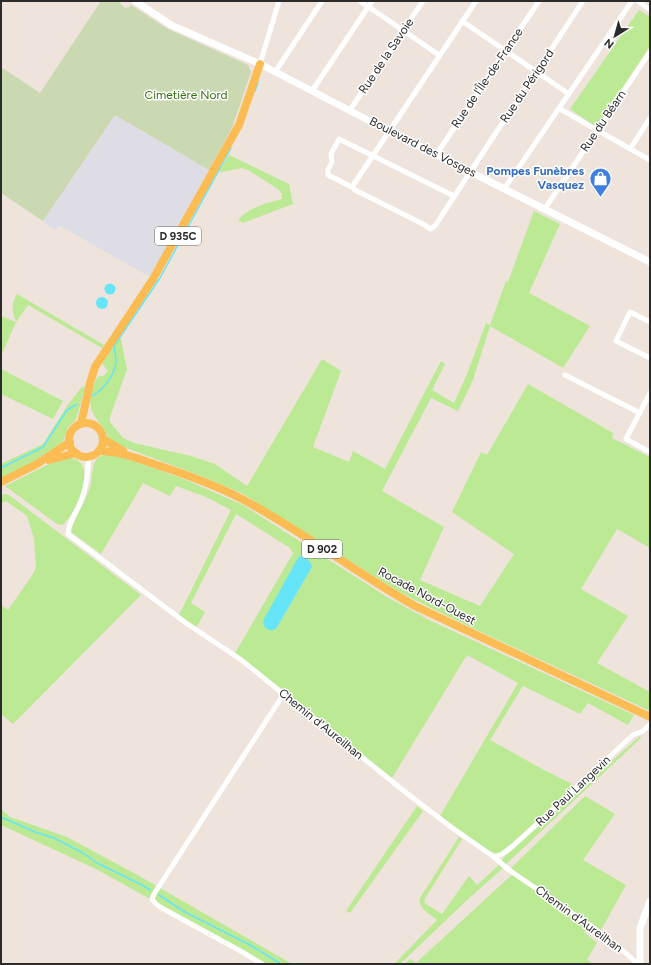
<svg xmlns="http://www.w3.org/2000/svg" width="651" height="965" font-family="Figtree,sans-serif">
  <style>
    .industrial { fill: #dedde6 }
    .green { fill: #bce994; fill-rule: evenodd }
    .cemetery { fill: #cad9b1 }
    .water { fill: #67e5f8 }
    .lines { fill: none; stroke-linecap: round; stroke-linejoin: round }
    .stream { stroke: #67e5f8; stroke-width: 1.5 }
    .minor { stroke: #fff; stroke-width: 5 }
    .secondary { stroke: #fff; stroke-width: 7 }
    .primary { stroke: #fbbd53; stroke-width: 8 }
    .labels { text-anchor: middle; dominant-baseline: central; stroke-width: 3; stroke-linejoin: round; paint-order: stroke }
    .shield { fill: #fff; stroke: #6b6b6b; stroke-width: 1 }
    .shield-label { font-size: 11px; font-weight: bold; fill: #2b2b2b }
    .street-label { font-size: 12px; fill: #2b2b2b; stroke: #fff }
    .park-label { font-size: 12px; fill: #336e14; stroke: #fff }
    .shop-label { font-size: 12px; font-weight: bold; fill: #366cbe; stroke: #fff; text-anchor: end }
  </style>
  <rect width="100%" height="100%" fill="#eee4dc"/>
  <polygon class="industrial" points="115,115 209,170 150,277 60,226 55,230 43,221"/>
  <g class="green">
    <polygon points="639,10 650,17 650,46 596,127 570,109"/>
    <path d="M229 155 289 184 293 204 243 223 238 220C249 207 267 203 282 199V194L278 189 248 170 242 168 221 172 219 171Z"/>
    <path d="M534 211 560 224 529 293 590 326 563 368 490 326 473 380 458 411 431 398 382 491 444 527 420 580 480 606 514 554 452 512 481 452 487 455 528 384 613 433 612 438 650 457V548L617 529 581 589 628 616 597 663 650 692V711L449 617 399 592 243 494 201 476 110 442C103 419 83 416 93 387 95 383 95 379 99 376H103L108 371 103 365V362L118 338 121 339 127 369 110 417V422L123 438 134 443 191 456 215 464 247 486 322 359 341 371 313 447 349 462 353 451 385 469 441 361 445 364 432 390 454 403 467 374 486 323 490 325 506 281 508 282Z"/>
    <path d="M17 294 104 345 102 348 28 305 16 322 1 356V316L16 322C12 310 11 304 17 294Z"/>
    <polygon points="1,369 63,401 53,419 1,394"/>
    <polygon points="84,386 85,388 76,420 68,427 63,442 28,465 1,478 1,464 43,444 67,406 81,388"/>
    <path d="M110 453 184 479 243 505 387 597 429 620 634 715 628 725 588 703 580 714 523 686 490 740 544 770 576 786 503 851 498 854 488 851 440 816 518 683 467 655 392 778 235 653 292 555 293 553 290 548 236 514 191 603 205 612 196 628 179 615 231 510 206 497 176 486 170 496 143 483 101 554 71 532C75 516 85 503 90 487 92 480 92 465 96 460 99 456 105 455 110 453ZM312 567 276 629C270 631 268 630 264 625Z"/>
    <path d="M67 458C101 457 77 514 62 525L57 524 5 486 47 465Z"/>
    <polygon points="4,494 9,495 141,595 13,724 1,714 1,605 8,610 33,574 36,567 34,539 27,516 6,501 1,503 1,495"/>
    <polygon points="640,736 641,738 504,866 502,861 503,858"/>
    <polygon points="585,796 615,814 583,860 626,885 601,930 592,923 584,932 597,943 587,959 593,964 405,964 410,959 416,963 515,872 511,868"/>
    <polygon points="417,806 423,811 350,913 346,911"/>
    <polygon points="1,809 10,817 67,837 141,877 292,964 267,964 96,869 1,825"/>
    <path d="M459 837 462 839 426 897 424 902 426 904 442 914 469 876 477 885 499 865 503 868 465 902 400 964H394L437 920C429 913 418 909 420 898Z"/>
  </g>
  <polygon class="cemetery" points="101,1 118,1 125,8 129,7 131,5 168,29 248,65 251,72 232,128 209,170 115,115 43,221 1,193 1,67 40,93"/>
  <g class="water">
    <circle cx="110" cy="289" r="5.5"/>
    <circle cx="102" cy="303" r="6"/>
    <path d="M299 556C306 557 310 560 312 567L276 629C269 632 264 629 263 621Z"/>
  </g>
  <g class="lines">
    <g class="stream">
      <polyline points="255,91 258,83"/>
      <path d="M92 396C103 390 115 375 116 362 116 357 115 351 114 346L160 278 231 148"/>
      <polyline points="1,468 43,447 67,410 77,404"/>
      <polyline points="1,817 35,832 54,838 83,853 97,863 142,885 150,890"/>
      <polyline points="159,895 185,912 250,945 281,964"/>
    </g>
    <g class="minor">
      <polyline points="360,1 439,55"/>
      <polyline points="638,1 650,10"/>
      <polyline points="462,21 569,94"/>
      <polyline points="260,64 279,1"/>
      <polyline points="275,72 322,1"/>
      <polyline points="312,91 372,1"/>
      <polyline points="560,109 650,160"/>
      <polyline points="350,110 423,1"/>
      <polyline points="630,149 650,118"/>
      <polyline points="436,155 539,1"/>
      <polyline points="352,187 476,1"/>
      <polyline points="504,189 632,1"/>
      <path d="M454 196 341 140 339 139 331 154 332 162 328 170V175L352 187 355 190 425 225 430 229 435 226C484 150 534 76 583 1"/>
      <polyline points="544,210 650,52"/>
      <polyline points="650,322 630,312 616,341 650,358"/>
      <polyline points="565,375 640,413"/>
      <polyline points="650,393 626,439 650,452"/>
      <path d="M88 456C89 475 86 491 78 508 74 516 68 524 68 534L186 623 240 659 409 795 451 827 494 857 509 870 585 922 621 949 638 964"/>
      <polyline points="494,857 502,854 513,846 633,735 643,731 650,724"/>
      <polyline points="262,964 244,953 160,907 156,904 152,899 154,894 283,695"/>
    </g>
    <g class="secondary">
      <polyline points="135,1 171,25 260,64 389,131 650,262"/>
      <polyline points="640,964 640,928 650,901"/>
    </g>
    <g class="primary">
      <circle cx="86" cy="440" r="17"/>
      <polyline points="81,424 90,383 95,367 153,279 226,148 239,125 260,64"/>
      <polyline points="103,439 123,451"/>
      <path d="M99 451C121 451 142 460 163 467 190 476 217 486 242 499 302 531 356 573 415 606L650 717"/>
      <polyline points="49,460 76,453"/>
      <polyline points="1,482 37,464 70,442"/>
    </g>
  </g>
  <defs>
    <symbol id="shop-pin" viewBox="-11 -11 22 30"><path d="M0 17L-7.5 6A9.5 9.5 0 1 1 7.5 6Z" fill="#3f7fe0" stroke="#fff"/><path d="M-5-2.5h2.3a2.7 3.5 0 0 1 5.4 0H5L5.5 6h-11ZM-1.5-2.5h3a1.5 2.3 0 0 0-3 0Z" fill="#fff"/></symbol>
  </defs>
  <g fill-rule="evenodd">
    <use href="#shop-pin" x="588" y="166" width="25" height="34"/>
  </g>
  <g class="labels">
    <g class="shield">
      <rect x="155" y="227" width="46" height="18" rx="3"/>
      <rect x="302" y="540" width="40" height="18" rx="3"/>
    </g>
    <g class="shield-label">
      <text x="178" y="236">D 935C</text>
      <text x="322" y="549">D 902</text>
    </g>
    <g class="street-label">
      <text transform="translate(386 56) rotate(-56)">Rue de la Savoie</text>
      <text transform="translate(487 78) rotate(-56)">Rue de l'Île-de-France</text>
      <text transform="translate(527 86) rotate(-56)">Rue du Périgord</text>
      <text transform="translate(603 121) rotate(-56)">Rue du Béarn</text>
      <text transform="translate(423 147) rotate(27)">Boulevard des Vosges</text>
      <text transform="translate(427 596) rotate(28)">Rocade Nord-Ouest</text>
      <text transform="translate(321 724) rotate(39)">Chemin d'Aureilhan</text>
      <text transform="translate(573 791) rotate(-43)">Rue Paul Langevin</text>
      <text transform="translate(579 919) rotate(36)">Chemin d'Aureilhan</text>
    </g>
    <g class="park-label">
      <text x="186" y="95">Cimetière Nord</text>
    </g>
    <g class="shop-label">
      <text x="584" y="171">Pompes Funèbres<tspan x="584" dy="14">Vasquez</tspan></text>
    </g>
  </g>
  <rect width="651" height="965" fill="none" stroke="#2b2b2b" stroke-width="4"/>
  <g transform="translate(615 36) rotate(217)" stroke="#ffffff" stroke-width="3" paint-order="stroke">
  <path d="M0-3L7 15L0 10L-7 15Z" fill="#2b2b2b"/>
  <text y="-6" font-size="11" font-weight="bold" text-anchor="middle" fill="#2b2b2b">N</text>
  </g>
</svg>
